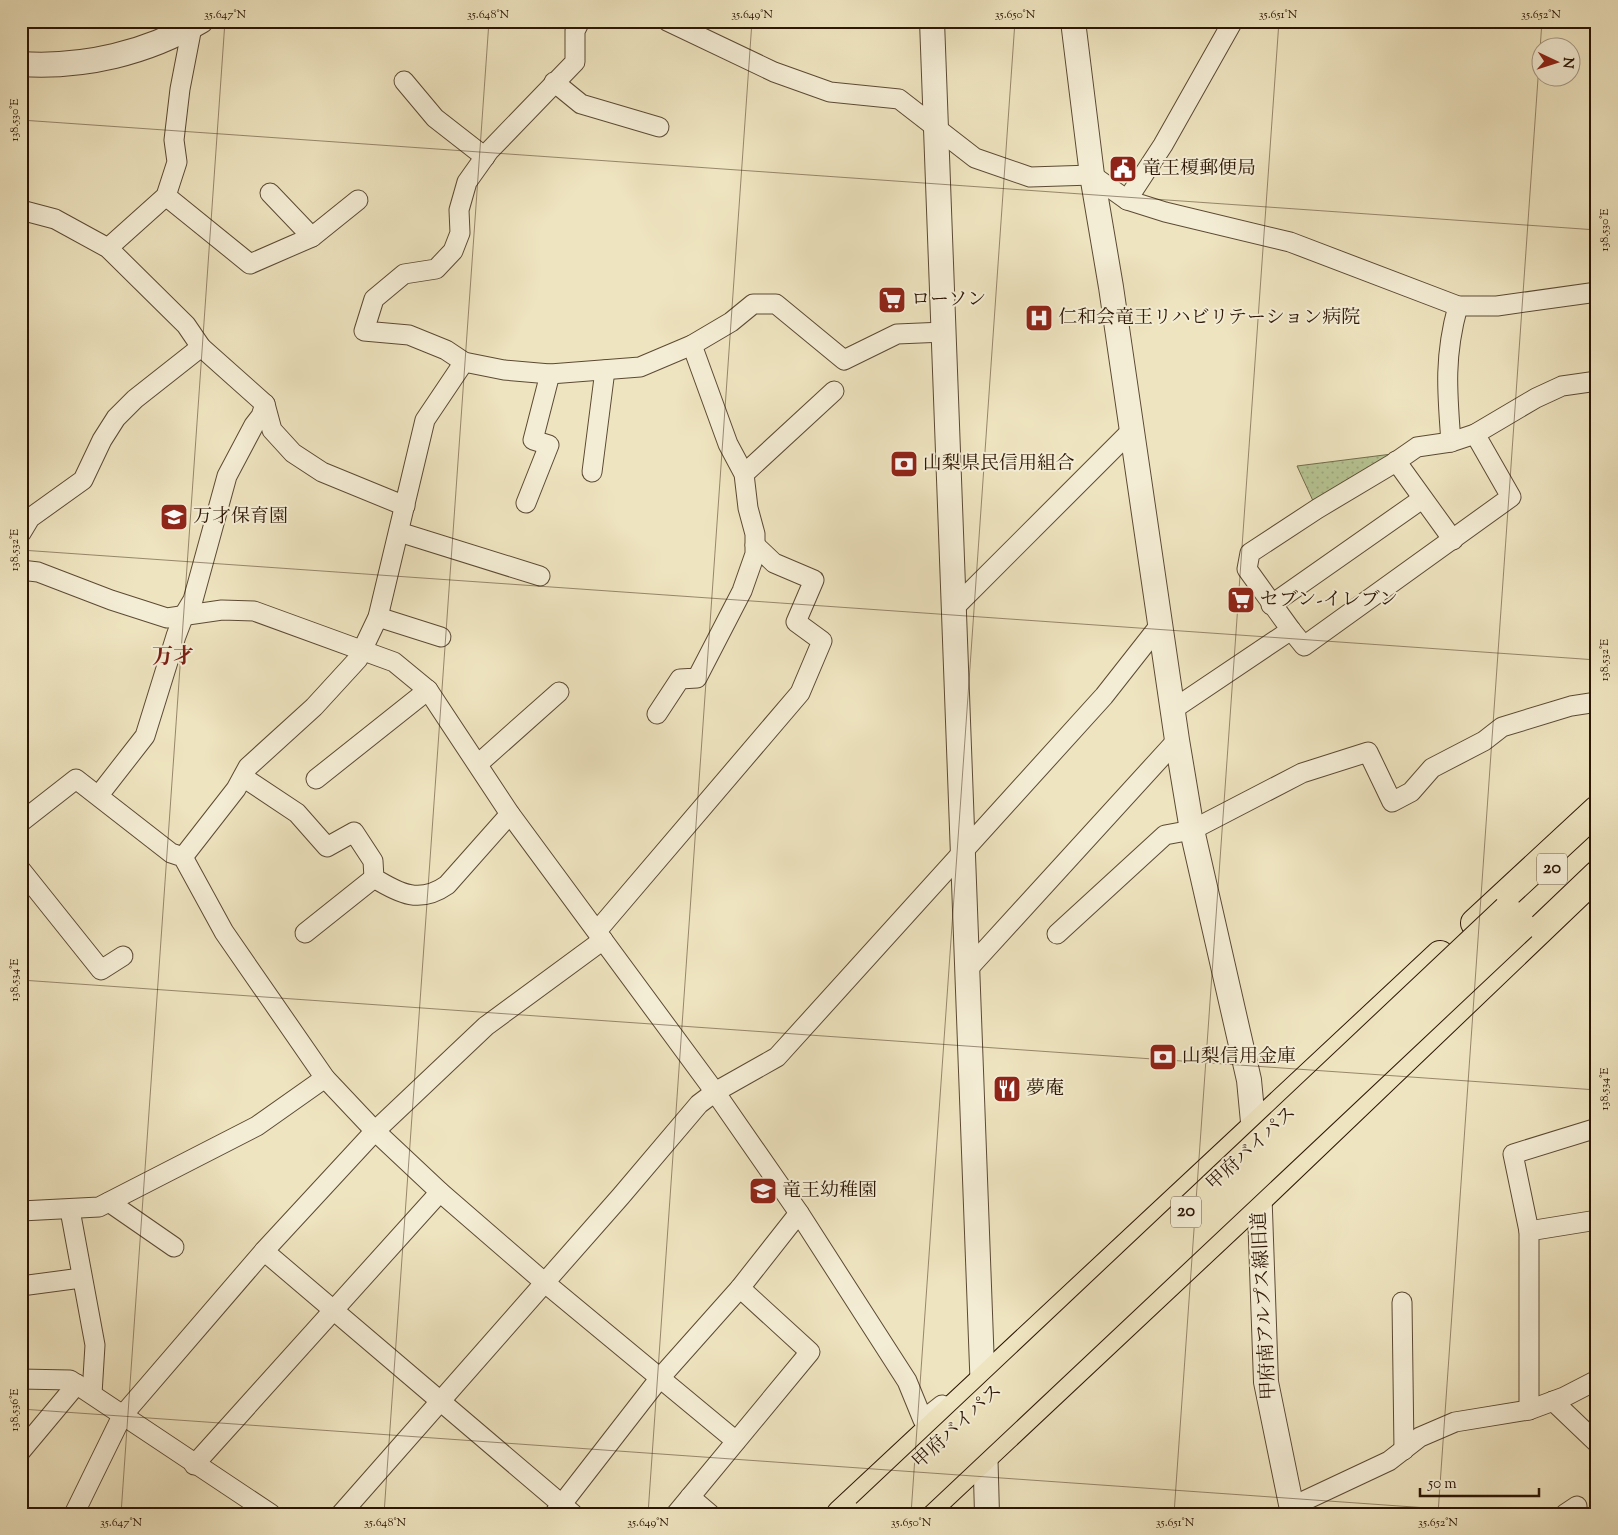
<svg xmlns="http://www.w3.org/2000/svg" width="1618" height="1535" font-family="'Sorts Mill Goudy','Noto Serif JP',serif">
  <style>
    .park { fill: url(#park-dots); stroke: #726d4c }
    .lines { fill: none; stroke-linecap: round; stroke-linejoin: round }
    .minor-casing { stroke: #5c4a34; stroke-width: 21 }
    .tertiary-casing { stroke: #5c4a34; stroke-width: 26 }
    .trunk-casing { stroke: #2c1605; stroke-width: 30 }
    .minor { stroke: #f4edd5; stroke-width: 19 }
    .tertiary { stroke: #f4edd5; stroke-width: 24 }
    .trunk { stroke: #eee4bf; stroke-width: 28 }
    .trunk-bridge-casing { stroke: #2c1605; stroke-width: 30; stroke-linecap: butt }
    .trunk-bridge { stroke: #eee4bf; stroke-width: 28 }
    .ticks { fill: none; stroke: #2c1605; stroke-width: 1; stroke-opacity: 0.45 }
    .labels { text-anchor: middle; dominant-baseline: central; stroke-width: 4; stroke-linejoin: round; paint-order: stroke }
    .shield { fill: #f4edd5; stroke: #685643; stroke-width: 1 }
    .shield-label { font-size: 18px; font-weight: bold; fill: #2c1605 }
    .poi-label { font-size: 19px; fill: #2c1605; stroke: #f4edd5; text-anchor: start }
    .street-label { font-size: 19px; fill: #2c1605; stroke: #f4edd5 }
    .quarter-label { font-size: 21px; font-weight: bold; fill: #7a1f14; stroke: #f4edd5 }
    .neatline { fill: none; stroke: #2c1605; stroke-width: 2 }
    .ticks-label { font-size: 12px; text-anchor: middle; fill: #2c1605 }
  </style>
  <defs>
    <pattern id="park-dots" width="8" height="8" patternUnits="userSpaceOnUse" patternTransform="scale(1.25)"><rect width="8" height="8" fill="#b7c493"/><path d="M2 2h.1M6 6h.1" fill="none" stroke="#9ea87d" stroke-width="1.8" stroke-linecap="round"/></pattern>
  </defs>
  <rect width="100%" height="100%" fill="#eee4bf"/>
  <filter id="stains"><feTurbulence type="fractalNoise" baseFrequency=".004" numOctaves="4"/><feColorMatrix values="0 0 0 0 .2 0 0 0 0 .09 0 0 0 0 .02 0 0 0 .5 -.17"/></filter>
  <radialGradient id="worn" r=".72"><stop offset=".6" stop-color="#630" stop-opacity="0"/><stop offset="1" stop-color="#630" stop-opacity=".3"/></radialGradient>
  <polygon class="park" points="1400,453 1314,503 1297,466"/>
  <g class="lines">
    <defs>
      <g id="minor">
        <polyline points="580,21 575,31 575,62 489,151 467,182 459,210 460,233 453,251 436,269 404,274 374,299 364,331 409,335 446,350 464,362 504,370 550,374 640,367 692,345 731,322 753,304 776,304 844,360 897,334 944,332"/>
        <polyline points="667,21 774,72 830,92 899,99 975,158 1030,177 1092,175 1127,200 1165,212 1290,242 1458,306 1497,306 1597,292"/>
        <polyline points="404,81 435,118 485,157"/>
        <polyline points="554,82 581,104 659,127"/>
        <polyline points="166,196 250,264 312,237 270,193"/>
        <polyline points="1127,200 1163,145 1233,21"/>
        <polyline points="21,210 55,219 108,248 186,325 201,347 265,404 272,430 293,453 322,472 405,506"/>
        <polyline points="312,237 358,200"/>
        <polyline points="108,248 166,196 177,162 174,140 180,89 192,27"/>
        <path d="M1451 442C1447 391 1444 356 1458 306"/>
        <polyline points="1396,461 1453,540"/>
        <polyline points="592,472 605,370"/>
        <polyline points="744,474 834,391"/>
        <polyline points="526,503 549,445 533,440 550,374"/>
        <polyline points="399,532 540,576"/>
        <polyline points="21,533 30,518 83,480 102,440 116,418 135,399 201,347"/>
        <polyline points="21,570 38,572 111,600 167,618 222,610 254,611 394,662 428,690 510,814 715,1092 799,1213 907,1381 923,1420 942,1405"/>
        <polyline points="1271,605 1422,499"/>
        <polyline points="953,609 1131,431"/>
        <polyline points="378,617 441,637"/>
        <polyline points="1291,630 1304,646 1511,497 1475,434"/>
        <polyline points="1172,710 1291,630 1247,569 1250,553 1317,509 1394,463 1417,447 1451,442 1475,434 1536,398 1562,386 1597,381"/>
        <polyline points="657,714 680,679 697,678 742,591 755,554 755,534 748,508 744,474 728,444 692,345"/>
        <polyline points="478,764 559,692"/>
        <path d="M243 777 297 813 327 847 354 832 373 861 374 878C400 894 420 904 447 885L510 814"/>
        <polyline points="316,779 428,690"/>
        <polyline points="99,795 145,736 176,636 184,615 193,600 227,476 254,425 261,416 265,404"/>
        <polyline points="21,822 76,779 171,853 183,857 224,932 325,1078 375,1131 440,1192 544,1282 736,1441"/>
        <polyline points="183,857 236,789 248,767 314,707 358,659 378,617 425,420 464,362"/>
        <polyline points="21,870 101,970 123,956"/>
        <polyline points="597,931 800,693 822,641 796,622 814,580 774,563 755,545"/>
        <polyline points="305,933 374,878"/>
        <polyline points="1057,934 1165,835 1192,830 1302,773 1368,752 1392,802 1411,792 1432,768 1484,741 1502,727 1571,706 1597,702"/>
        <polyline points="967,970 1177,740"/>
        <polyline points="109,1202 174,1247"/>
        <polyline points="70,1210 95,1345 92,1394"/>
        <polyline points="21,1211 99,1207 257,1126 325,1078"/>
        <polyline points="1529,1231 1513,1154 1597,1128"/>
        <polyline points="264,1251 573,1514"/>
        <polyline points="21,1286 81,1278"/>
        <polyline points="1402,1302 1404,1450"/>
        <polyline points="21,1379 70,1380 271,1514"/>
        <polyline points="1553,1401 1597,1443"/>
        <polyline points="1529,1410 1529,1231 1597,1220"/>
        <polyline points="21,1451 77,1384"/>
        <polyline points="194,1465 440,1192"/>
        <polyline points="690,1497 710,1514"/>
        <polyline points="1291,1507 1389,1461 1420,1437 1455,1422 1529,1410 1564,1397 1597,1380"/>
        <polyline points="555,1513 659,1379 740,1288 799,1213"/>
        <polyline points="74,1514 122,1416 264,1251 375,1131 486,1026 603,940"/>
        <polyline points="341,1514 621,1196 699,1104 715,1092 777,1057 1104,696 1159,626"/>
        <polyline points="676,1514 810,1352 740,1288"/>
        <polyline points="1565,1514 1577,1506"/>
      </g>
      <g id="tertiary">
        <polyline points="932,21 983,1394"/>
        <polyline points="1073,21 1092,175 1111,287 1177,740 1192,830 1249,1080 1255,1143"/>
        <path d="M21 64C84 68 147 53 201 21"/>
        <polyline points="1259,1183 1266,1382 1293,1514"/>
        <polyline points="985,1442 987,1514"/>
      </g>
      <g id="trunk">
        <polyline points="1475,923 1597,810"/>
        <polyline points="841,1514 1440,955"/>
        <polyline points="922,1514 1260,1197 1597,875"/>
      </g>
    </defs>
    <use href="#minor" class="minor-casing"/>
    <use href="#tertiary" class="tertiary-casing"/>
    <use href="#trunk" class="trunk-casing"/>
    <use href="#minor" class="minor"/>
    <use href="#tertiary" class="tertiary"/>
    <use href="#trunk" class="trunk"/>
    <defs>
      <g id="trunk-bridge">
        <polyline points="866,1514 1507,910"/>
        <polyline points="897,1514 1522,926"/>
      </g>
    </defs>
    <use href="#trunk-bridge" class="trunk-bridge-casing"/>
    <use href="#trunk-bridge" class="trunk-bridge"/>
  </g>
  <path class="ticks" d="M21 120 1597 230M21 550 1597 660M21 980 1597 1090M21 1409 1513 1514M121 1514 225 21M384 1514 489 21M648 1514 752 21M911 1514 1015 21M1174 1514 1279 21M1438 1514 1542 21"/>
  <defs>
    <symbol id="civic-square" viewBox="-11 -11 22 22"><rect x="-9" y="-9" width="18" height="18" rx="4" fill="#8f2418" stroke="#f4edd5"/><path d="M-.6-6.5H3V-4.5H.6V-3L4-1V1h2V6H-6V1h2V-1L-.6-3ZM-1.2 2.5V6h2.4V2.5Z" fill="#fff"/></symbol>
    <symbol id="supermarket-square" viewBox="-11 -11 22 22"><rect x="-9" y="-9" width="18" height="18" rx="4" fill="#8f2418" stroke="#f4edd5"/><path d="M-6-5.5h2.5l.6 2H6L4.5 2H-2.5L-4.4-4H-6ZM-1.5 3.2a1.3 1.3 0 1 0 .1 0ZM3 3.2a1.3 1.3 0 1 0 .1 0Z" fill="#fff"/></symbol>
    <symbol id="hospital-square" viewBox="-11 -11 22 22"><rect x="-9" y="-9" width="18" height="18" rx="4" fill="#8f2418" stroke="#f4edd5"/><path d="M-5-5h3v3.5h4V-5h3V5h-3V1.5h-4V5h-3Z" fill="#fff"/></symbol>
    <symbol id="bank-square" viewBox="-11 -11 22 22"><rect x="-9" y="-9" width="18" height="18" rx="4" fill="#8f2418" stroke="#f4edd5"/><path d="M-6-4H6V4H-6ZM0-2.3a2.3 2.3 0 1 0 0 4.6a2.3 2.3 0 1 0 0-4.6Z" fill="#fff"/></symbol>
    <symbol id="school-square" viewBox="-11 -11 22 22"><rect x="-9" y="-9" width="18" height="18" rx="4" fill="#8f2418" stroke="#f4edd5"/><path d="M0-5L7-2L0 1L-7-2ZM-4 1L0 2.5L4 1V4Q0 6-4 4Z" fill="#fff"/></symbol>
    <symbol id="restaurant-square" viewBox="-11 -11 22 22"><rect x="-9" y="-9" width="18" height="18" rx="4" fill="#8f2418" stroke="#f4edd5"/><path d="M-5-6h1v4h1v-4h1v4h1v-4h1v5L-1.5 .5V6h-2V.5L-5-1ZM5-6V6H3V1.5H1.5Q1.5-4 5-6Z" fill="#fff"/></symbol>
  </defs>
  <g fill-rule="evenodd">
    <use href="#civic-square" x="1107" y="153" width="32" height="32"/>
    <use href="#supermarket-square" x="876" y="284" width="32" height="32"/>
    <use href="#hospital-square" x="1023" y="302" width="32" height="32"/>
    <use href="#bank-square" x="888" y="448" width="32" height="32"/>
    <use href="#school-square" x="158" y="501" width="32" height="32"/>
    <use href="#supermarket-square" x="1225" y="584" width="32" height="32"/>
    <use href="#bank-square" x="1147" y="1041" width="32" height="32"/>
    <use href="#restaurant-square" x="991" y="1073" width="32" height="32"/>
    <use href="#school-square" x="747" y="1175" width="32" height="32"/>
  </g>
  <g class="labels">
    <g class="shield">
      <rect x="1537" y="853.5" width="30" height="31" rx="4"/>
      <rect x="1171" y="1196.5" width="30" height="31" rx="4"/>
    </g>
    <g class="shield-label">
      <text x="1552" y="869">20</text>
      <text x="1186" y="1212">20</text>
    </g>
    <g class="poi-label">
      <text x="1142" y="169">竜王榎郵便局</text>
      <text x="911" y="300">ローソン</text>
      <text x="1058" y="318">仁和会竜王リハビリテーション病院</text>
      <text x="923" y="464">山梨県民信用組合</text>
      <text x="193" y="517">万才保育園</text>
      <text x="1260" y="600">セブン-イレブン</text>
      <text x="1182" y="1057">山梨信用金庫</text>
      <text x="1026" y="1089">夢庵</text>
      <text x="782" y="1191">竜王幼稚園</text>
    </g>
    <g class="street-label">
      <text transform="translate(1252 1149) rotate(-43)">甲府バイパス</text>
      <text transform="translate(1265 1306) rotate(-93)">甲府南アルプス線旧道</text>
      <text transform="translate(958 1427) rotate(-43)">甲府バイパス</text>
    </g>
    <g class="quarter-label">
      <text x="173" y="658">万才</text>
    </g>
  </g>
  <rect width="1618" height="1535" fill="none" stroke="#eee4bf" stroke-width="55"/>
  <g transform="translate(1556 62) rotate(94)"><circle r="24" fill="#f4edd5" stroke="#a49782"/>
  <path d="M0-4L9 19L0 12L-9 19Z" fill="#8f2418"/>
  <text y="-8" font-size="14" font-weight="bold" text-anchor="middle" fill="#2c1605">N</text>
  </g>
  <path d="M1420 1488v8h119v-8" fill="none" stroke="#2c1605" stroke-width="2.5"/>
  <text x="1428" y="1488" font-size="15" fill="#2c1605" stroke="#f4edd5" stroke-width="4" paint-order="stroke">50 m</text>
  <rect x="28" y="28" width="1562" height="1480" class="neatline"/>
  <g class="ticks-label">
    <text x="225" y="18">35.647°N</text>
    <text x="488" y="18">35.648°N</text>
    <text x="752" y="18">35.649°N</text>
    <text x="1015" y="18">35.650°N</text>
    <text x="1278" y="18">35.651°N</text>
    <text x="1541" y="18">35.652°N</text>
    <text transform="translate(14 120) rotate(-90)" y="4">138.530°E</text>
    <text transform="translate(1604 230) rotate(-90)" y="4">138.530°E</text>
    <text transform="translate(14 550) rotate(-90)" y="4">138.532°E</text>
    <text transform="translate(1604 660) rotate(-90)" y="4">138.532°E</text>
    <text transform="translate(14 980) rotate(-90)" y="4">138.534°E</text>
    <text transform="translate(1604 1089) rotate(-90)" y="4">138.534°E</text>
    <text transform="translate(14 1410) rotate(-90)" y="4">138.536°E</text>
    <text x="121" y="1526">35.647°N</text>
    <text x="385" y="1526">35.648°N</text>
    <text x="648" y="1526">35.649°N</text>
    <text x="911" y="1526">35.650°N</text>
    <text x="1175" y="1526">35.651°N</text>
    <text x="1438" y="1526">35.652°N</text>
  </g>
  <rect width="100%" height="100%" filter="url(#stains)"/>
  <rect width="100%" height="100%" fill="url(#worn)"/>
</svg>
